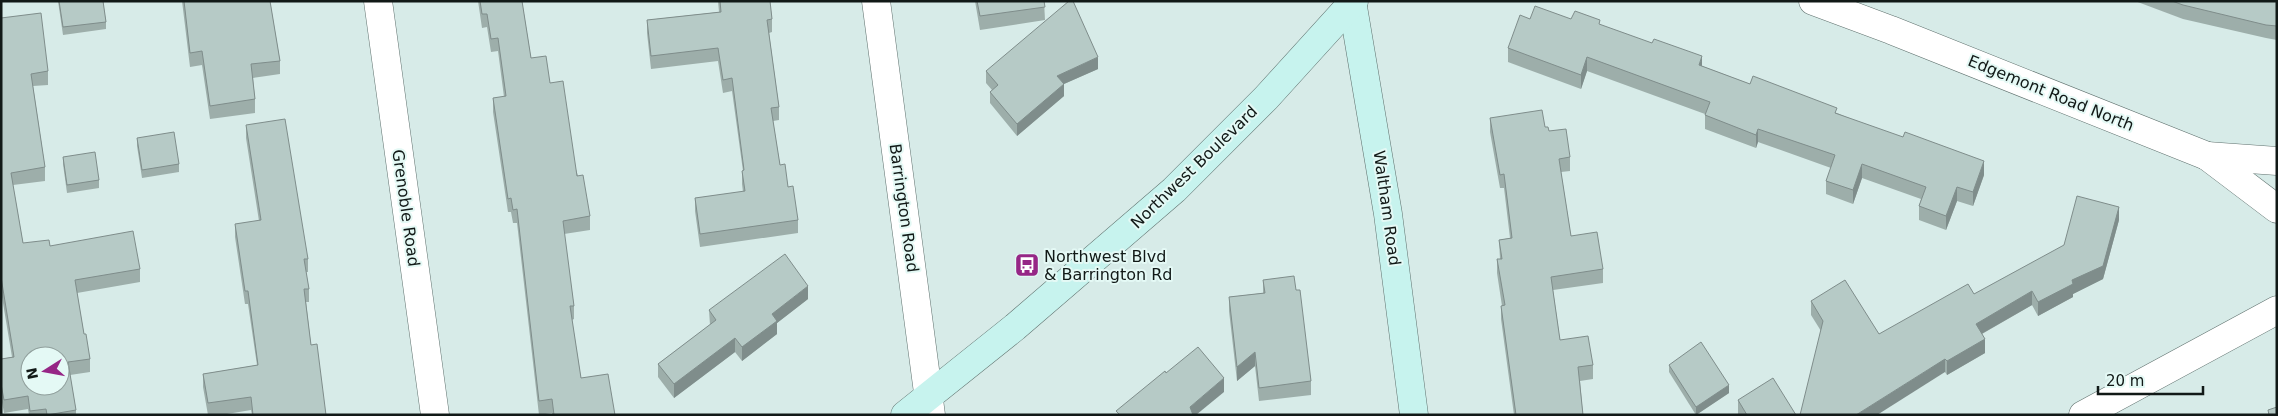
<svg xmlns="http://www.w3.org/2000/svg" width="2278" height="416" font-family="'DejaVu Sans',sans-serif">
  <style>
    .lines { fill: none; stroke-linecap: round; stroke-linejoin: round }
    .street-casing { stroke: #60726f; stroke-width: 29 }
    .secondary-casing { stroke: #60726f; stroke-width: 29 }
    .street { stroke: #fff; stroke-width: 28 }
    .secondary { stroke: #c7f3ee; stroke-width: 28 }
    .wall { fill: #9daeaa }
    .shaded-wall { fill: #7f8d8b }
    .building { fill: #b6cac6; stroke: #7f8d8b; fill-rule: evenodd }
    .labels { text-anchor: middle; dominant-baseline: central; stroke-width: 4; stroke-linejoin: round; paint-order: stroke }
    .street-label { font-size: 16px; fill: #111917; stroke: #e4f9f5 }
    .poi-label { font-size: 16px; fill: #111917; stroke: #e4f9f5; text-anchor: start }
  </style>
  <rect width="100%" height="100%" fill="#d7ebe8"/>
  <g class="lines">
    <defs>
      <g id="street">
        <polyline points="378,1 435,415"/>
        <polyline points="876,1 931,415"/>
        <polyline points="1813,1 1891,30 2207,156 2277,209"/>
        <polyline points="2207,156 2277,161"/>
        <polyline points="2083,415 2277,310"/>
      </g>
      <g id="secondary">
        <polyline points="1352,1 1388,214 1414,415"/>
        <polyline points="905,415 1015,327 1174,190 1266,98 1354,1"/>
      </g>
    </defs>
    <use href="#street" class="street-casing"/>
    <use href="#secondary" class="secondary-casing"/>
    <use href="#street" class="street"/>
    <use href="#secondary" class="secondary"/>
  </g>
  <g class="wall">
    <polygon points="58,1 103,1 106,22 106,29 63,35"/>
    <polygon points="182,1 270,1 280,61 280,74 253,78 255,99 255,113 210,119 202,65 190,67"/>
    <polygon points="478,1 522,1 531,58 550,83 590,216 590,230 564,234 574,306 574,319 572,320 581,378 615,415 552,415 552,413 539,415 517,223 513,223 511,212 508,212 493,112 493,98 504,97 498,51 491,52 487,27 482,28"/>
    <polygon points="718,1 770,1 772,19 772,32 769,33 779,107 779,120 773,121 780,165 788,187 798,220 798,233 700,247 695,211 695,198 743,192 742,184 742,171 743,171 732,91 723,93 718,61 651,69 647,33 647,20 719,12"/>
    <polygon points="975,1 1044,1 1045,20 980,30"/>
    <polygon points="2135,1 2277,1 2277,40 2266,38 2183,19"/>
    <polygon points="1,18 48,71 48,85 33,86 45,167 45,181 13,185 23,243 50,246 140,269 140,282 77,293 84,334 90,359 90,372 70,375 76,410 76,415 29,415 28,409 4,413 1,397 1,359 12,357 1,291"/>
    <polygon points="1530,19 1600,25 1702,66 1750,84 1837,113 1984,175 1973,206 1957,201 1946,230 1919,220 1919,206 1921,199 1862,178 1853,204 1826,194 1826,181 1831,168 1758,142 1756,148 1705,129 1705,114 1587,71 1581,89 1508,62 1508,48"/>
    <polygon points="1098,69 1064,84 1064,96 1017,136 990,103 990,92 992,90 986,83 986,71"/>
    <polygon points="1490,118 1545,127 1570,157 1570,171 1561,172 1571,236 1603,269 1603,283 1553,290 1560,340 1593,365 1593,379 1580,381 1583,415 1514,415 1501,319 1501,306 1502,306 1497,273 1497,259 1500,259 1499,240 1510,238 1504,188 1500,188 1490,132"/>
    <polygon points="246,125 308,259 308,272 306,272 309,289 309,302 306,302 311,345 326,415 252,415 251,410 221,415 208,415 203,387 203,374 257,365 248,304 245,304 235,237 235,224 259,221 246,138"/>
    <polygon points="137,138 179,164 179,172 142,178 137,146"/>
    <polygon points="63,157 99,180 99,188 67,193 63,164"/>
    <polygon points="2119,220 2103,279 2073,294 2073,297 2038,316 2032,305 1982,334 1985,353 1947,375 1945,372 1821,331 1811,315 1811,301 1879,334 1974,294"/>
    <polygon points="1263,280 1296,290 1311,381 1311,395 1259,401 1255,366 1237,381 1229,311 1229,297 1263,293"/>
    <polygon points="808,299 777,323 777,334 742,361 735,352 674,398 658,377 658,364 710,325 709,310"/>
    <polygon points="1669,365 1729,393 1696,415 1669,372"/>
    <polygon points="1738,400 1796,415 1738,415"/>
  </g>
  <g class="shaded-wall">
    <polygon points="1702,56 1702,70 1699,65"/>
    <polygon points="1098,57 1098,69 1057,87 1057,76"/>
    <polygon points="1587,57 1587,71 1581,89 1581,75"/>
    <polygon points="1064,84 1064,96 1017,136 1017,124"/>
    <polygon points="1758,129 1758,142 1756,148 1756,135"/>
    <polygon points="1984,161 1984,175 1973,206 1973,192"/>
    <polygon points="1862,164 1862,178 1853,204 1853,190"/>
    <polygon points="1957,187 1957,201 1946,230 1946,216"/>
    <polygon points="2119,207 2119,220 2103,279 2073,294 2073,297 2038,316 2038,302 2072,280"/>
    <polygon points="808,286 808,299 777,323 777,334 742,361 742,347 772,314"/>
    <polygon points="2032,291 2032,305 1976,337 1976,324"/>
    <polygon points="735,338 735,352 674,398 674,384"/>
    <polygon points="1985,339 1985,353 1947,375 1947,361"/>
    <polygon points="1255,352 1255,366 1237,381 1237,367"/>
    <polygon points="1945,359 1945,372 1877,415 1856,415"/>
    <polygon points="1224,378 1224,392 1196,415 1190,415 1190,407"/>
    <polygon points="1729,385 1729,393 1696,415 1696,407"/>
  </g>
  <g class="building">
    <polygon points="59,1 103,1 106,22 63,27"/>
    <polygon points="184,1 270,1 280,61 251,64 255,99 210,106 202,51 190,53"/>
    <polygon points="480,1 522,1 531,58 546,56 550,83 563,81 577,176 583,175 590,216 563,221 574,306 570,306 581,378 608,374 615,415 554,415 552,399 539,401 517,209 513,210 511,198 508,199 493,98 506,96 498,38 491,39 487,14 482,14"/>
    <polygon points="720,1 770,1 772,19 767,20 779,107 771,108 780,165 785,164 788,187 793,186 798,220 700,234 695,198 745,191 742,171 744,170 732,78 723,80 718,48 651,56 647,20 721,12"/>
    <polygon points="977,1 1044,1 1045,7 980,16"/>
    <polygon points="1069,1 1073,1 1098,57 1057,76 1064,84 1017,124 990,92 998,85 986,71"/>
    <polygon points="2172,1 2277,1 2277,26 2266,25 2183,5"/>
    <polygon points="1535,6 1571,19 1575,11 1600,20 1599,24 1652,43 1654,39 1702,56 1699,65 1750,84 1753,76 1837,108 1835,113 1903,137 1905,132 1984,161 1973,192 1957,187 1946,216 1919,206 1926,187 1862,164 1853,190 1826,181 1835,155 1758,129 1756,135 1705,115 1710,102 1587,57 1581,75 1508,48 1520,15 1530,19"/>
    <path d="M41 13 48 71 31 74 45 167 11 173 23 243 49 240 50 246 133 231 140 269 75 280 84 334H86L90 359 68 362 76 410 47 415 46 409 30 411 28 396 4 400 1 384V359L14 357 1 277V18ZM30 356H60V386H30Z"/>
    <polygon points="1542,110 1545,127 1548,127 1549,131 1566,129 1570,157 1559,159 1571,236 1597,232 1603,269 1551,277 1560,340 1588,336 1593,365 1578,367 1583,415 1516,415 1501,306 1505,305 1497,259 1502,259 1499,240 1512,238 1504,174 1500,175 1490,118"/>
    <polygon points="285,119 308,259 304,259 309,289 304,289 311,345 317,344 326,415 253,415 251,397 208,403 203,374 258,365 248,291 245,291 235,224 261,220 246,125"/>
    <polygon points="174,132 179,164 142,170 137,138"/>
    <polygon points="95,152 99,180 67,185 63,157"/>
    <polygon points="2077,196 2119,207 2103,266 2072,280 2073,284 2038,302 2032,291 1976,324 1985,339 1947,361 1945,359 1856,415 1800,415 1823,321 1811,301 1845,280 1879,334 1968,284 1974,294 2064,245"/>
    <polygon points="785,254 808,286 772,314 777,321 742,347 735,338 674,384 658,364 716,320 709,310"/>
    <polygon points="1294,276 1296,290 1300,290 1311,381 1259,388 1255,352 1237,367 1229,297 1265,293 1263,280"/>
    <polygon points="1701,342 1729,385 1696,407 1669,365"/>
    <polygon points="1198,347 1224,378 1190,407 1193,415 1120,415 1116,411 1165,371 1166,373"/>
    <polygon points="1773,378 1796,415 1747,415 1738,400"/>
    <polygon points="2277,407 2277,415 2269,415 2268,410"/>
  </g>
  <defs>
    <symbol id="bus-square" viewBox="-11 -11 22 22"><rect x="-9" y="-9" width="18" height="18" rx="4" fill="#962686" stroke="#e4f9f5"/><path d="M-5-6H5V4H4V6H2V4H-2V6H-4V4H-5ZM-3.5-4V0h7V-4ZM-3.5 1.2v1.5H-2V1.2ZM2 1.2v1.5H3.5V1.2Z" fill="#fff"/></symbol>
  </defs>
  <g fill-rule="evenodd">
    <use href="#bus-square" x="1013" y="251" width="28" height="28"/>
  </g>
  <g class="labels">
    <g class="street-label">
      <text transform="translate(2051 93) rotate(22)">Edgemont Road North</text>
      <text transform="translate(1194 167) rotate(-44)">Northwest Boulevard</text>
      <text transform="translate(406 208) rotate(82)">Grenoble Road</text>
      <text transform="translate(904 208) rotate(82)">Barrington Road</text>
      <text transform="translate(1387 208) rotate(82)">Waltham Road</text>
    </g>
    <g class="poi-label">
      <text x="1044" y="256">Northwest Blvd<tspan x="1044" dy="18">&amp; Barrington Rd</tspan></text>
    </g>
  </g>
  <rect width="2278" height="416" fill="none" stroke="#111917" stroke-width="5"/>
  <g transform="translate(45 371) rotate(259)"><circle r="24" fill="#e4f9f5" stroke="#909f9c"/>
  <path d="M0-4L9 19L0 12L-9 19Z" fill="#962686"/>
  <text y="-8" font-size="14" font-weight="bold" text-anchor="middle" fill="#111917">N</text>
  </g>
  <path d="M2098 386v8h105v-8" fill="none" stroke="#111917" stroke-width="2.5"/>
  <text x="2106" y="386" font-size="15" fill="#111917" stroke="#e4f9f5" stroke-width="4" paint-order="stroke">20 m</text>
</svg>
